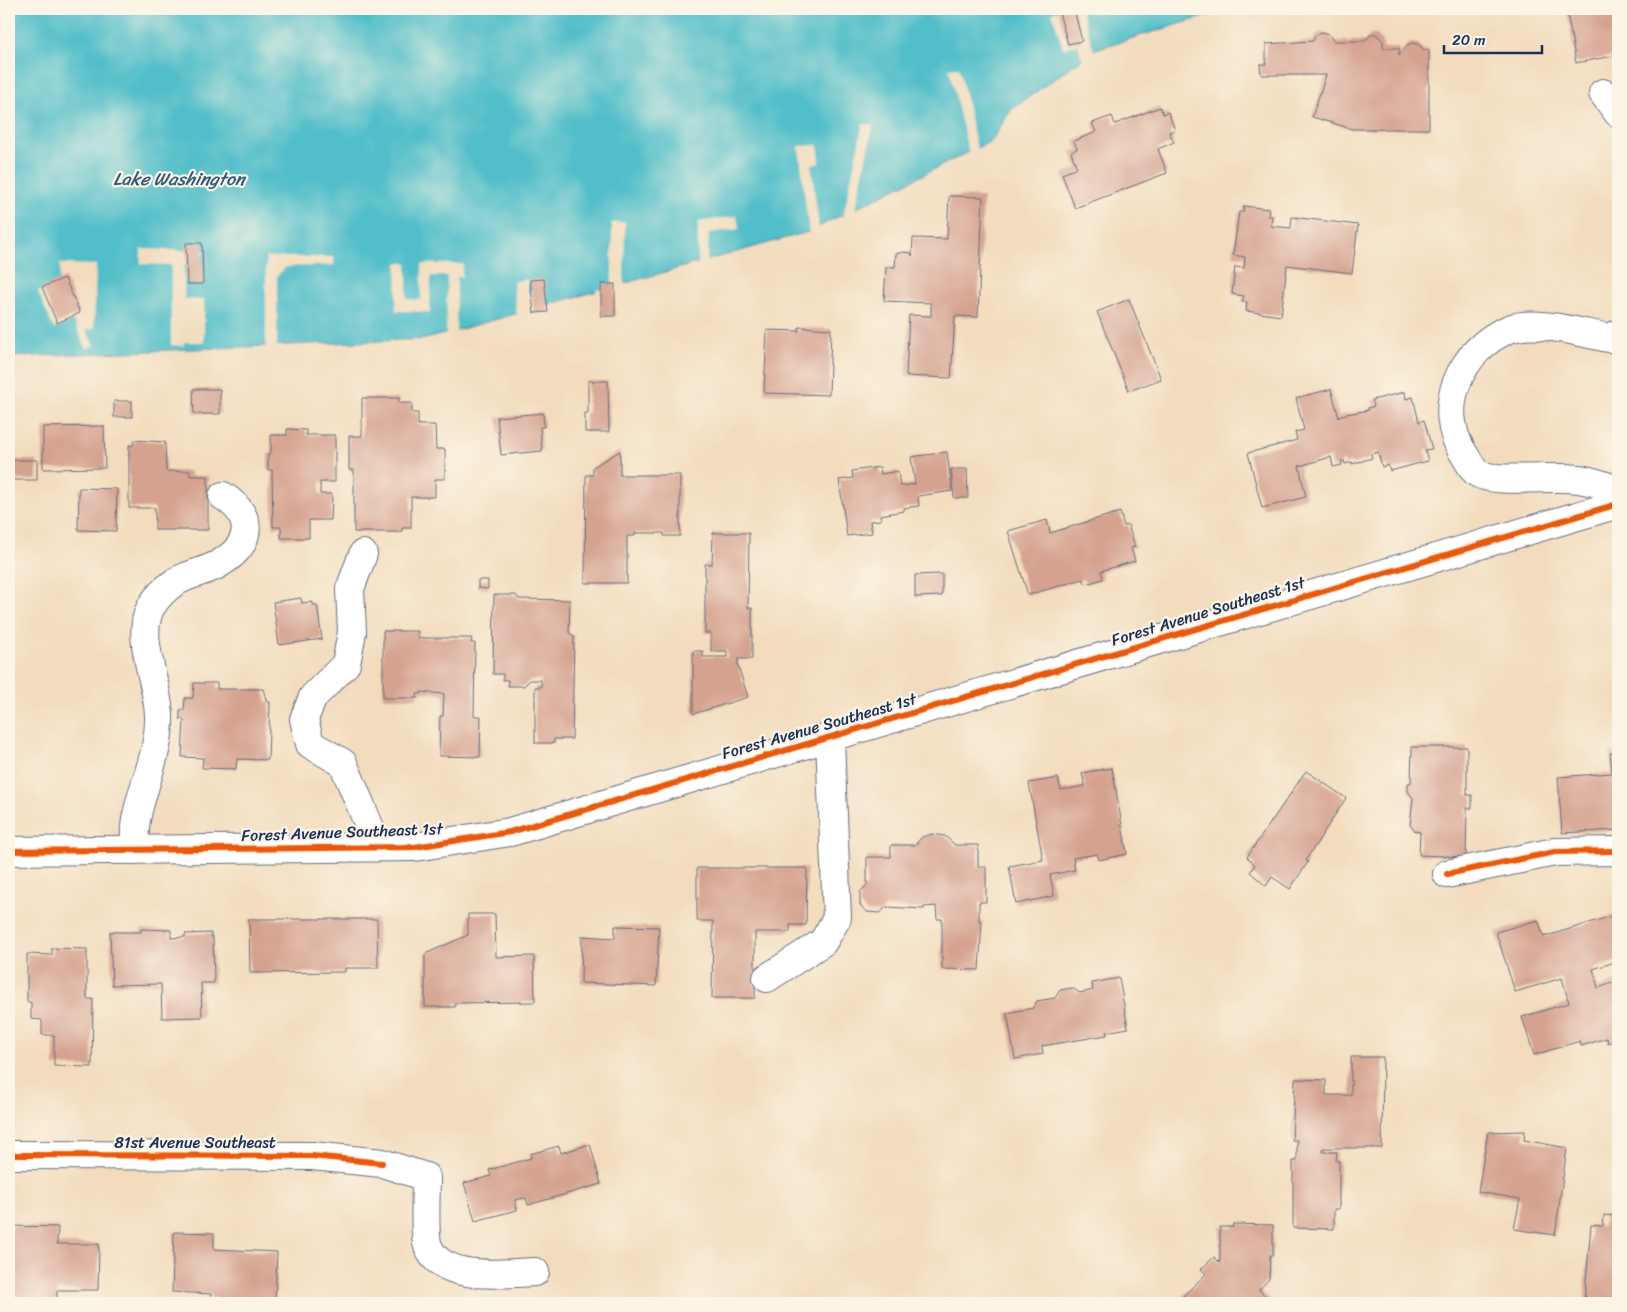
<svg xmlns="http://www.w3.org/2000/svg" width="1627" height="1312" font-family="Sriracha,sans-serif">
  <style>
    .water { fill: #51bec9; stroke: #367694 }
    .pier { fill: #f2dcbd }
    .building { fill: #d5a290 }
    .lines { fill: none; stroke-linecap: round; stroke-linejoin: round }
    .minor-casing { stroke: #666c7f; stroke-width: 30 }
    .minor { stroke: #fff; stroke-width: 28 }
    .cycleway-casing { stroke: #fcf5e5; stroke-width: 9 }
    .cycleway { stroke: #e8590c; stroke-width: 6 }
    .labels { text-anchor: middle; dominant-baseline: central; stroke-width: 4.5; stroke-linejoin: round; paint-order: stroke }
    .street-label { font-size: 16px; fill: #1b2f5e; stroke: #fcf5e5 }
    .water-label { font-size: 18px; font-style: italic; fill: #2b5a7e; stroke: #fcf5e5 }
  </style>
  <rect width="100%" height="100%" fill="#fcf5e5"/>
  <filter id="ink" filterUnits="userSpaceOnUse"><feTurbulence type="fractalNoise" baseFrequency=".02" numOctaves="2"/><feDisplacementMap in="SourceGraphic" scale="10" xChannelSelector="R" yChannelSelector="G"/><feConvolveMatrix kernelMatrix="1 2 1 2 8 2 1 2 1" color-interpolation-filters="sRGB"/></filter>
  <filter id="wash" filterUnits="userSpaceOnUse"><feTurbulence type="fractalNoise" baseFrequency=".0096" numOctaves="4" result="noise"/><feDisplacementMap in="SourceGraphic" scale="20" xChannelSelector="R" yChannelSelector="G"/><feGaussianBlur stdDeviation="1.12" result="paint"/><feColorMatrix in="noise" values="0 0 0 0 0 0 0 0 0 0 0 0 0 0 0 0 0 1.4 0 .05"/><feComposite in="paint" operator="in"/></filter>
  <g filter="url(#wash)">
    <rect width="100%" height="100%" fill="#f2dcbd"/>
    <polygon class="water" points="9,9 1230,9 1096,49 1012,109 991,141 808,232 426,339 9,357"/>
    <g class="pier">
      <polygon points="1065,9 1081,9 1095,54 1083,62 1078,44 1063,48 1052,12"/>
      <polygon points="959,67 977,150 969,154 949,68"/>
      <polygon points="863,124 873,125 855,211 843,217"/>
      <polygon points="818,145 820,163 811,165 819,229 809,234 799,146"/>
      <polygon points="737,216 739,229 709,233 707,263 698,265 698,222"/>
      <polygon points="625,222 624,286 596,294 596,290 612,288 612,223"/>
      <polygon points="141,249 204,251 205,253 184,266 184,299 204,300 204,342 184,342 183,346 171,345 171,265 141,264"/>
      <polygon points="266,257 334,257 334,265 286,267 277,276 277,348 266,348"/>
      <polygon points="397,263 407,263 407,299 421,300 422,264 463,264 462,277 457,277 456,333 446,336 447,276 431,276 430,312 396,311"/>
      <polygon points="60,264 96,265 94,329 86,330 94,345 86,349 74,321 54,329 38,292 59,283"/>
      <polygon points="527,279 528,292 544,290 545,308 517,316 513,282"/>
    </g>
    <g id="blocks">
      <g class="building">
        <polygon points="1058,9 1074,9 1082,41 1068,44"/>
        <polygon points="1581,9 1618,9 1618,55 1576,63 1567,12"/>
        <polygon points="1321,32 1329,34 1333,41 1365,41 1371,34 1376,34 1383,41 1383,48 1399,48 1399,55 1407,45 1412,43 1418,44 1424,50 1429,50 1429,129 1352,129 1312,117 1326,75 1261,75 1260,64 1266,64 1266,44 1313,41 1315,36"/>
        <polygon points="1160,107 1163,114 1168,112 1175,130 1169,132 1174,142 1158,149 1167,173 1075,208 1062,174 1077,168 1071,152 1077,149 1074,141 1096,132 1092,123 1112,116 1115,124"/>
        <polygon points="949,196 983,197 978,317 955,316 951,378 906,376 909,315 931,316 931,303 884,301 886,267 895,267 896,254 903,252 911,253 912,256 913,238 947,239"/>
        <polygon points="1244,206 1269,209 1268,216 1272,216 1271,226 1291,228 1292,217 1358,225 1352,273 1287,265 1281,316 1246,311 1247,302 1242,302 1244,296 1232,294 1235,267 1244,268 1245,257 1233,255 1239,212 1243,212"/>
        <polygon points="186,243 202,243 203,284 187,284"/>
        <polygon points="65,278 80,313 57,323 42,287"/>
        <polygon points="544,279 548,312 534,313 530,280"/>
        <rect x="601" y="284" width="14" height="32"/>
        <polygon points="1129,299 1161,379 1129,391 1097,312"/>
        <polygon points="799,327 831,329 829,395 764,393 767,330 799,331"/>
        <polygon points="588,381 608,381 609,432 585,432 585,413 588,413"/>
        <polygon points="193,389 220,389 220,414 194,414"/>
        <polygon points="1331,389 1339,418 1341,415 1369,410 1368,408 1374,406 1372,400 1405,392 1406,399 1413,397 1419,422 1424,420 1432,449 1425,450 1428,461 1390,471 1388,465 1382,467 1378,452 1371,454 1372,458 1352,464 1352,462 1345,464 1344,461 1341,461 1342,465 1333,467 1331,457 1299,466 1306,497 1262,508 1248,453 1297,440 1295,432 1304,430 1296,398"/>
        <polygon points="362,398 399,398 399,403 412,403 412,413 418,413 418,425 435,425 436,449 445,449 445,479 435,479 435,497 411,497 411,528 402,528 402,532 354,532 354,470 349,470 349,436 362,436"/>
        <rect x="114" y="401" width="18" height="16"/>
        <polygon points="543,413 544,427 540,427 542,451 501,455 497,417"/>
        <polygon points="104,426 105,468 43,469 43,427"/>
        <polygon points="287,429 306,430 306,435 335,435 335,482 320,482 320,494 332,494 331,520 309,520 309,538 281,538 281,527 273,527 272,470 268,470 268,454 271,454 271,435 287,435"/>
        <polygon points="134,440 165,442 166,471 190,471 190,476 208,476 208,530 155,530 155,508 129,508 129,445 134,445"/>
        <polygon points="620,451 620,475 680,475 680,536 664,536 664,533 635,533 635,536 627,536 627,583 585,583 586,475 593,475 593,467"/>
        <polygon points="947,452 952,491 918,496 919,506 904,508 904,511 880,515 881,520 870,521 872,533 847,536 839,480 853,478 852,471 880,467 881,474 898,471 900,486 915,484 911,457"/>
        <rect x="9" y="460" width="28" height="20"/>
        <polygon points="951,469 967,469 968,498 954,498"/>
        <polygon points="79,488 117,489 116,531 78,530"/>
        <polygon points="1120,512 1124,526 1128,525 1135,547 1131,548 1135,561 1101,571 1103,579 1086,584 1083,579 1028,595 1008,531 1047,520 1050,533"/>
        <polygon points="713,533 749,533 748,608 752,608 752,659 738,659 738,666 748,697 693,714 693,651 703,651 703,657 727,657 727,651 711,651 711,633 705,633 705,564 712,564"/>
        <polygon points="942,574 942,596 915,597 915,575"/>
        <polygon points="478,580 488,580 488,589 478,588"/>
        <polygon points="494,595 516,595 519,599 570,600 569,633 574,636 572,739 554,739 554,743 535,743 535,687 541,687 541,680 530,680 524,686 508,686 508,680 503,680 503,674 493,674"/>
        <polygon points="301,598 302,603 313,602 313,605 317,605 322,639 279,645 273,602"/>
        <polygon points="383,631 418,631 418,638 472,638 471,643 475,643 474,716 481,716 480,757 439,756 440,716 443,716 444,694 421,692 421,694 417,694 417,698 383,698"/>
        <polygon points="194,683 217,683 217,689 263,689 267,702 270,702 268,760 237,759 236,769 202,768 203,758 182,757 184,719 180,719 180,710 184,710 185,698 193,698"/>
        <polygon points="1412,747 1467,747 1467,795 1472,795 1472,808 1467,808 1466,857 1419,855 1420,832 1415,831 1410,825 1413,798 1408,791 1408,783 1411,783"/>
        <polygon points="1618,752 1618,830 1562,833 1558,777 1612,773 1610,753"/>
        <polygon points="1112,768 1127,854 1099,860 1097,854 1073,858 1075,870 1050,875 1054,896 1016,904 1009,866 1043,860 1029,783 1058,778 1061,790 1085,786 1082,773"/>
        <polygon points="1306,771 1346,798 1306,860 1308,862 1290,889 1272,877 1266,886 1250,872 1255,865 1247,857"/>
        <polygon points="932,834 945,836 955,845 978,845 978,867 986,867 986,902 979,902 979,921 982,921 979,970 942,969 942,919 937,919 936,906 924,907 924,909 886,907 880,913 867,912 860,905 860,892 867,885 867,857 891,857 891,845 915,845 922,837"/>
        <polygon points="697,868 807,868 806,925 790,925 790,932 755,932 755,998 712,998 713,921 697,921"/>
        <polygon points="468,914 495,914 496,957 534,956 535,1002 455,1003 455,1007 425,1007 425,954 468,935"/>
        <polygon points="1618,914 1618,961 1593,969 1598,988 1618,981 1618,1039 1608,1043 1607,1038 1581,1046 1580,1041 1534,1055 1522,1017 1569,1003 1562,978 1515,992 1496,932 1538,920 1544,937"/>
        <polygon points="249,919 377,919 378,968 345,968 345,972 250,973"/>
        <polygon points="615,926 659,927 656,986 581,983 582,936 615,938"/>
        <polygon points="141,929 171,930 171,938 185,937 185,934 211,933 211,937 213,937 214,983 201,983 202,1017 162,1018 161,984 112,985 110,932 141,932"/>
        <polygon points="52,948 87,949 87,999 93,999 92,1067 54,1066 54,1035 42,1035 42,1020 31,1019 31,1002 27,1002 27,954 52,955"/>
        <polygon points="1119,978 1128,1028 1106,1032 1107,1035 1042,1046 1043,1054 1015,1059 1007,1013 1033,1008 1037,1001 1055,998 1060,990 1072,988 1080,993 1093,990 1092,983"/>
        <polygon points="1351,1057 1383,1057 1382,1148 1323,1148 1323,1152 1337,1152 1336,1161 1339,1161 1339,1209 1334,1209 1334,1229 1293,1228 1293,1161 1297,1161 1297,1140 1292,1140 1295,1079 1326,1080 1326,1095 1351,1095"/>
        <polygon points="1525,1131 1524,1140 1567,1148 1555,1235 1514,1229 1520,1199 1478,1192 1488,1132"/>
        <polygon points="590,1144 601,1184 528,1205 526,1198 515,1200 517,1210 475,1221 464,1183 491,1176 489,1170 531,1158 530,1154 559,1146 561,1153"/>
        <polygon points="1604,1215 1618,1216 1618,1303 1584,1303 1591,1225 1603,1226"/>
        <polygon points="1233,1224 1273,1225 1273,1255 1270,1255 1269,1279 1259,1290 1273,1303 1190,1303 1183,1296 1206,1274 1201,1269 1214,1257 1220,1263 1220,1227 1233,1227"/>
        <polygon points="11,1226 58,1227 57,1244 99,1244 98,1290 57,1290 57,1303 11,1303 9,1243 11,1243"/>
        <polygon points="174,1232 214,1233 214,1249 277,1252 275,1303 217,1302 217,1298 211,1298 211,1294 172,1292"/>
      </g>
    </g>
  </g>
  <g filter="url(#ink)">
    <use href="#blocks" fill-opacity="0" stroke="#666c7f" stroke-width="1"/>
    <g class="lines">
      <defs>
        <g id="minor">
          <polyline points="1603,93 1618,113"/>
          <path d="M1618 334 1609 338C1581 333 1535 319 1509 329 1460 349 1434 409 1464 454 1468 460 1472 469 1477 473 1493 484 1555 475 1578 479 1591 480 1605 486 1618 490"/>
          <polyline points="363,554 350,589 352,632 346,664 313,697 304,719 310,744 343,763 378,847"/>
          <path d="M135 850C135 840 134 829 136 820 142 786 159 754 159 719 160 687 134 637 151 607 157 596 170 584 181 579 193 573 206 571 217 565 251 546 257 518 223 496"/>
          <polyline points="9,851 415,847 510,832 1618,504"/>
          <polyline points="1447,874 1555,852 1618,851"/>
          <polyline points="767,978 823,942 837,918 830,738"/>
          <path d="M9 1155 312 1156 382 1163 426 1177C426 1193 424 1230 427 1243 438 1283 504 1273 535 1272"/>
        </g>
      </defs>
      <use href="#minor" class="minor-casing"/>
      <use href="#minor" class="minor"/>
      <defs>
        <g id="cycleway">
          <polyline points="9,851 415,847 510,832 1618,504"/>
          <polyline points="1447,874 1555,852 1618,851"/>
          <polyline points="9,1155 312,1156 382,1163"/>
        </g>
      </defs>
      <use href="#cycleway" class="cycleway-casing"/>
      <use href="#cycleway" class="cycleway"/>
    </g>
  </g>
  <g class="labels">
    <g class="street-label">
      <text transform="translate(1208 611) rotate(-17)">Forest Avenue Southeast 1st</text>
      <text transform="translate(819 726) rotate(-16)">Forest Avenue Southeast 1st</text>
      <text transform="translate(342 832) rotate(-2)">Forest Avenue Southeast 1st</text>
      <text x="195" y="1142">81st Avenue Southeast</text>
    </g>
    <g class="water-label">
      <text x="179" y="179">Lake Washington</text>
    </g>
  </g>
  <rect width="1627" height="1312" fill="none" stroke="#fcf5e5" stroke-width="30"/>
  <path d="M1444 45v8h98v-8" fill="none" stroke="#1b2f5e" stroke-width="2.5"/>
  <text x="1452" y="45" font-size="15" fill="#1b2f5e" stroke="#fcf5e5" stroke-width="4" paint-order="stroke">20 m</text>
</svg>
